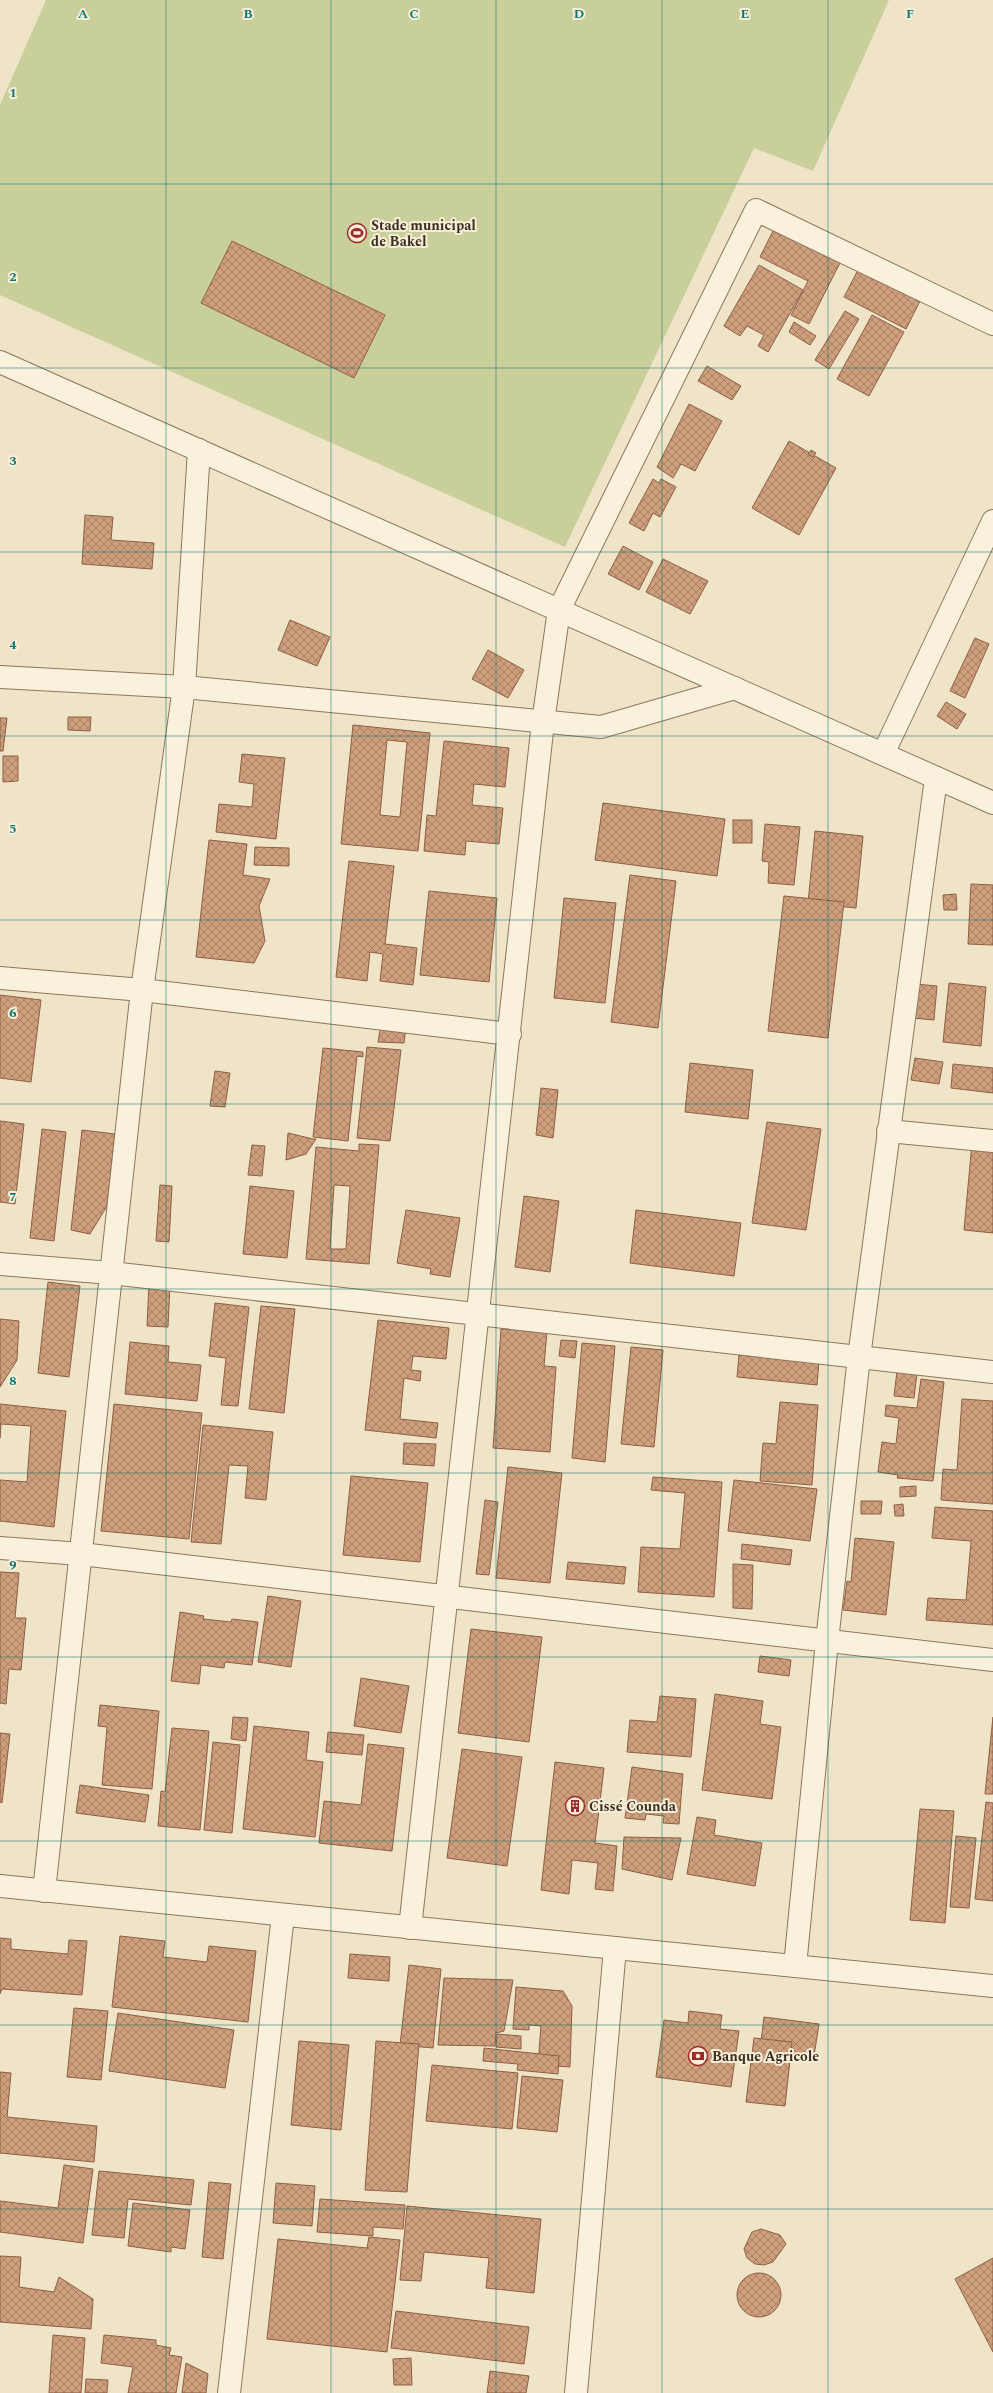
<svg xmlns="http://www.w3.org/2000/svg" width="993" height="2393" font-family="Spectral,serif">
  <style>
    .pitch { fill: #c9cf9b }
    .building { fill: url(#building-cross-hatch); stroke: #8d5f41; fill-rule: evenodd }
    .lines { fill: none; stroke-linecap: round; stroke-linejoin: round }
    .street-casing { stroke: #8d765c; stroke-width: 24 }
    .street { stroke: #faf1dc; stroke-width: 22 }
    .grid { fill: none; stroke: #0f766e; stroke-width: 1; stroke-opacity: 0.55 }
    .labels { text-anchor: middle; dominant-baseline: central; stroke-width: 4; stroke-linejoin: round; paint-order: stroke }
    .poi-label { font-size: 14px; font-weight: bold; fill: #3d2e20; stroke: #f7eed8; text-anchor: start }
    .grid-label { font-size: 13px; text-anchor: middle; font-weight: bold; fill: #0f766e; stroke: #f7eed8; stroke-width: 4; stroke-linejoin: round; paint-order: stroke }
  </style>
  <defs>
    <pattern id="building-cross-hatch" width="8" height="8" patternUnits="userSpaceOnUse"><rect width="8" height="8" fill="#cf9f7d"/><path d="M0 0l8 8M0 8l8-8" fill="none" stroke="#a98266"/></pattern>
  </defs>
  <rect width="100%" height="100%" fill="#f0e4c8"/>
  <polygon class="pitch" points="46,0 889,0 813,171 754,148 565,547 0,295 0,105"/>
  <g class="building">
    <polygon points="775,227 841,261 809,324 791,315 808,281 760,257"/>
    <polygon points="232,241 385,315 354,378 201,303"/>
    <polygon points="759,265 803,290 768,352 758,346 764,335 747,326 740,336 724,326"/>
    <polygon points="859,268 920,301 906,329 844,297"/>
    <polygon points="845,311 859,319 829,369 815,360"/>
    <polygon points="872,315 904,332 869,396 837,379"/>
    <polygon points="794,322 816,336 810,345 789,332"/>
    <polygon points="707,366 741,386 732,400 698,381"/>
    <polygon points="689,404 722,421 695,471 681,464 673,478 657,467"/>
    <polygon points="789,441 836,468 799,535 752,508"/>
    <polygon points="811,450 816,453 813,457 808,454"/>
    <polygon points="653,479 659,483 661,479 676,487 660,517 653,513 644,531 629,523"/>
    <polygon points="85,515 113,517 111,540 154,543 152,569 82,564"/>
    <polygon points="623,546 653,562 639,590 608,574"/>
    <polygon points="663,559 708,581 690,614 646,592"/>
    <polygon points="290,620 330,637 317,666 278,650"/>
    <polygon points="975,638 989,644 965,698 950,691"/>
    <polygon points="488,650 524,670 508,698 472,679"/>
    <polygon points="946,702 966,714 957,729 937,716"/>
    <polygon points="68,717 91,717 90,731 68,730"/>
    <polygon points="0,718 7,718 3,751 0,751"/>
    <path d="M353 725 430 733 418 851 341 844ZM387 740 407 742 400 817 380 815Z"/>
    <polygon points="444,741 509,748 505,787 474,784 472,805 503,808 499,844 466,841 465,855 424,851 427,815 436,816"/>
    <polygon points="242,754 285,758 276,839 216,832 219,804 252,807 254,784 239,782"/>
    <polygon points="3,756 18,756 18,781 3,782"/>
    <polygon points="603,803 725,819 717,876 595,860"/>
    <rect x="733" y="820" width="19" height="23"/>
    <polygon points="765,824 800,827 794,885 768,883 769,862 762,861"/>
    <polygon points="815,831 863,836 856,908 808,903"/>
    <polygon points="209,840 247,844 243,875 270,879 259,906 265,941 254,963 196,957"/>
    <polygon points="255,847 289,848 289,866 254,865"/>
    <polygon points="349,861 394,866 385,944 417,948 413,985 380,981 383,954 370,952 367,981 336,977"/>
    <polygon points="630,875 676,881 658,1028 611,1022"/>
    <polygon points="971,884 993,885 993,945 968,944"/>
    <polygon points="429,891 497,898 489,982 420,975"/>
    <polygon points="956,894 957,910 944,910 943,895"/>
    <polygon points="784,896 844,902 828,1038 768,1031"/>
    <polygon points="564,898 616,903 605,1003 554,998"/>
    <polygon points="949,983 986,987 981,1046 943,1042"/>
    <polygon points="915,984 937,986 934,1020 912,1018"/>
    <polygon points="0,995 41,1000 31,1082 0,1078"/>
    <polygon points="381,1025 406,1027 404,1043 378,1042"/>
    <polygon points="367,1047 401,1050 390,1141 357,1138"/>
    <polygon points="323,1048 363,1052 363,1057 357,1056 348,1141 313,1137"/>
    <polygon points="915,1058 943,1062 939,1084 911,1080"/>
    <polygon points="690,1063 753,1070 748,1119 685,1112"/>
    <polygon points="953,1064 993,1068 993,1093 951,1088"/>
    <polygon points="215,1071 230,1073 225,1107 210,1106"/>
    <polygon points="541,1088 558,1090 553,1138 536,1135"/>
    <polygon points="0,1121 24,1124 15,1204 0,1202"/>
    <polygon points="767,1122 821,1129 806,1230 752,1223"/>
    <polygon points="42,1129 66,1132 54,1241 30,1238"/>
    <polygon points="82,1130 115,1134 107,1206 90,1234 71,1230"/>
    <polygon points="288,1133 313,1139 316,1139 306,1154 286,1160"/>
    <polygon points="972,1143 993,1145 993,1233 964,1230"/>
    <path d="M359 1144 379 1145 369 1264 306 1259 316 1147 359 1151ZM334 1185 350 1186 346 1249H330Z"/>
    <polygon points="252,1145 265,1146 262,1176 248,1175"/>
    <polygon points="160,1185 172,1186 169,1242 156,1241"/>
    <polygon points="250,1186 294,1191 287,1258 243,1254"/>
    <polygon points="524,1196 559,1201 550,1272 515,1267"/>
    <polygon points="406,1210 460,1218 450,1277 430,1274 431,1269 397,1263"/>
    <polygon points="636,1210 741,1223 734,1276 630,1263"/>
    <polygon points="48,1282 80,1286 69,1377 38,1373"/>
    <polygon points="149,1284 170,1285 168,1327 147,1326"/>
    <polygon points="215,1303 249,1307 238,1406 221,1405 226,1358 209,1356"/>
    <polygon points="261,1306 295,1309 284,1413 249,1409"/>
    <polygon points="0,1319 19,1321 17,1360 0,1387"/>
    <polygon points="378,1320 449,1328 446,1359 413,1356 411,1370 421,1371 420,1381 404,1378 400,1419 438,1423 436,1438 365,1430"/>
    <polygon points="501,1329 547,1331 544,1366 556,1367 550,1452 493,1448"/>
    <polygon points="561,1340 577,1341 575,1358 559,1356"/>
    <polygon points="130,1342 169,1346 168,1362 201,1365 197,1401 125,1394"/>
    <polygon points="582,1343 615,1346 605,1462 572,1458"/>
    <polygon points="631,1347 663,1350 654,1447 621,1444"/>
    <polygon points="739,1355 819,1362 817,1385 737,1377"/>
    <polygon points="897,1371 917,1373 914,1398 894,1396"/>
    <polygon points="921,1379 944,1382 933,1481 897,1478 898,1475 878,1472 882,1442 896,1444 899,1418 885,1416 886,1405 917,1408"/>
    <polygon points="962,1399 993,1401 993,1504 941,1500 943,1469 957,1470"/>
    <polygon points="780,1402 818,1405 812,1485 760,1481 763,1443 776,1444"/>
    <polygon points="0,1404 66,1411 54,1527 0,1521 0,1480 27,1482 31,1426 1,1424 0,1438"/>
    <polygon points="114,1404 202,1413 189,1539 101,1531"/>
    <polygon points="203,1425 273,1432 266,1500 245,1498 248,1466 229,1465 221,1544 191,1542"/>
    <polygon points="404,1443 436,1444 434,1466 403,1464"/>
    <polygon points="508,1467 562,1473 550,1583 496,1578"/>
    <polygon points="351,1476 428,1483 420,1562 343,1555"/>
    <polygon points="653,1477 722,1482 714,1597 638,1592 641,1547 680,1549 685,1493 651,1490"/>
    <polygon points="734,1480 817,1489 810,1541 728,1531"/>
    <polygon points="916,1486 916,1496 900,1497 900,1487"/>
    <polygon points="485,1500 498,1502 489,1575 476,1574"/>
    <polygon points="861,1501 882,1501 881,1514 861,1514"/>
    <polygon points="903,1504 904,1516 895,1516 894,1505"/>
    <polygon points="935,1507 993,1511 993,1625 926,1620 928,1598 966,1600 971,1541 932,1538"/>
    <polygon points="855,1538 894,1542 886,1615 843,1610 847,1581 851,1582"/>
    <polygon points="742,1544 792,1550 790,1565 741,1559"/>
    <polygon points="568,1562 626,1567 624,1584 566,1579"/>
    <polygon points="733,1564 753,1565 752,1609 733,1608"/>
    <polygon points="0,1572 19,1573 15,1618 26,1618 21,1670 9,1669 6,1704 0,1703"/>
    <polygon points="268,1596 301,1601 291,1667 258,1662"/>
    <polygon points="180,1612 204,1616 203,1619 231,1622 232,1619 258,1622 252,1665 225,1662 224,1668 201,1665 199,1684 171,1681"/>
    <polygon points="471,1629 542,1637 529,1742 458,1733"/>
    <polygon points="760,1656 791,1660 789,1676 758,1672"/>
    <polygon points="361,1678 409,1686 401,1733 354,1726"/>
    <polygon points="715,1694 763,1701 760,1724 781,1727 772,1799 702,1790"/>
    <polygon points="660,1696 696,1699 691,1757 627,1752 630,1720 657,1722"/>
    <polygon points="100,1705 159,1711 152,1789 102,1785 107,1727 98,1726"/>
    <polygon points="233,1717 248,1718 246,1741 231,1739"/>
    <polygon points="993,1717 993,1794 985,1794"/>
    <polygon points="254,1726 309,1732 306,1760 323,1762 315,1837 243,1829"/>
    <polygon points="172,1728 209,1731 200,1830 158,1826 161,1791 165,1792"/>
    <polygon points="328,1732 364,1735 362,1755 326,1752"/>
    <polygon points="0,1733 10,1734 2,1803 0,1802"/>
    <polygon points="213,1742 240,1745 232,1833 204,1830"/>
    <polygon points="368,1744 404,1748 392,1851 319,1843 324,1801 361,1805"/>
    <polygon points="462,1749 522,1757 507,1866 447,1858"/>
    <polygon points="555,1762 604,1768 595,1843 617,1846 613,1891 595,1889 598,1863 572,1860 569,1894 541,1890"/>
    <polygon points="632,1767 683,1774 679,1824 663,1823 664,1816 646,1814 645,1820 625,1818"/>
    <polygon points="80,1785 149,1795 145,1822 76,1813"/>
    <polygon points="986,1802 993,1803 993,1901 975,1899"/>
    <polygon points="920,1809 954,1811 945,1923 910,1920"/>
    <polygon points="697,1817 716,1820 714,1835 762,1843 755,1886 687,1874"/>
    <polygon points="956,1836 976,1838 969,1908 950,1907"/>
    <polygon points="624,1837 681,1838 672,1880 622,1869"/>
    <polygon points="120,1936 165,1941 163,1957 207,1962 209,1946 256,1951 248,2022 112,2007"/>
    <polygon points="0,1938 11,1939 11,1949 68,1954 69,1940 87,1941 82,1995 2,1989 0,1994"/>
    <polygon points="350,1954 390,1957 389,1981 348,1978"/>
    <polygon points="409,1965 441,1969 433,2048 400,2045"/>
    <polygon points="444,1978 513,1980 504,2031 496,2033 495,2046 438,2045"/>
    <polygon points="516,1987 563,1991 572,2006 570,2067 538,2065 541,2026 529,2025 529,2030 513,2029"/>
    <polygon points="74,2008 108,2011 101,2080 67,2077"/>
    <polygon points="689,2011 722,2015 720,2029 739,2031 731,2087 656,2077 664,2020 688,2023"/>
    <polygon points="118,2013 234,2030 225,2088 109,2071"/>
    <polygon points="764,2017 819,2024 814,2056 760,2050"/>
    <polygon points="497,2034 521,2036 521,2049 496,2047"/>
    <polygon points="754,2038 792,2042 785,2106 746,2102"/>
    <polygon points="299,2041 349,2045 341,2130 291,2125"/>
    <polygon points="376,2041 419,2044 407,2192 365,2190"/>
    <polygon points="484,2048 559,2056 558,2074 517,2070 518,2064 483,2061"/>
    <polygon points="432,2065 518,2073 512,2129 426,2121"/>
    <polygon points="0,2072 11,2073 7,2117 97,2126 94,2162 0,2153"/>
    <polygon points="522,2076 563,2080 557,2132 517,2128"/>
    <polygon points="64,2165 93,2169 83,2243 0,2232 0,2201 58,2208"/>
    <polygon points="99,2171 194,2180 191,2205 128,2199 124,2238 92,2235"/>
    <polygon points="209,2182 231,2184 223,2259 202,2257"/>
    <polygon points="276,2183 315,2186 312,2226 273,2223"/>
    <polygon points="320,2199 405,2205 403,2229 373,2227 373,2236 317,2232"/>
    <polygon points="133,2203 190,2210 185,2249 171,2247 171,2252 128,2246"/>
    <polygon points="407,2206 541,2219 534,2293 486,2288 489,2258 424,2252 421,2281 400,2280"/>
    <polygon points="761,2229 780,2235 786,2244 773,2262 764,2265 755,2264 747,2258 744,2249 752,2232"/>
    <polygon points="369,2237 400,2240 387,2352 267,2339 278,2239 367,2248"/>
    <polygon points="0,2256 21,2257 19,2287 54,2292 59,2277 93,2299 91,2329 0,2322"/>
    <polygon points="993,2258 993,2352 955,2279"/>
    <circle cx="759" cy="2295" r="22"/>
    <polygon points="396,2311 529,2327 524,2364 391,2348"/>
    <polygon points="53,2335 85,2338 81,2393 49,2393"/>
    <polygon points="104,2335 156,2340 156,2345 171,2348 169,2355 182,2357 176,2393 128,2393 133,2367 101,2363"/>
    <polygon points="411,2358 412,2385 394,2385 393,2359"/>
    <polygon points="186,2363 208,2374 206,2393 182,2393"/>
    <polygon points="490,2371 529,2376 526,2393 487,2393"/>
    <polygon points="86,2379 108,2380 107,2393 85,2393"/>
  </g>
  <g class="lines">
    <defs>
      <g id="street">
        <polyline points="0,362 993,803"/>
        <polyline points="0,677 184,687 601,727 735,688"/>
        <polyline points="883,754 993,521"/>
        <polyline points="0,978 142,990 510,1034"/>
        <polyline points="888,1131 993,1141"/>
        <polyline points="0,1264 111,1273 993,1372"/>
        <polyline points="0,1548 81,1554 993,1660"/>
        <polyline points="0,1886 993,1986"/>
        <polyline points="44,1891 142,990 184,687 199,450"/>
        <polyline points="410,1928 543,722 559,610 756,210 993,324"/>
        <polyline points="795,1966 827,1641 859,1357 936,778"/>
        <polyline points="229,2393 283,1915"/>
        <polyline points="576,2393 615,1948"/>
      </g>
    </defs>
    <use href="#street" class="street-casing"/>
    <use href="#street" class="street"/>
  </g>
  <path class="grid" d="M166 0V2393M331 0V2393M496 0V2393M662 0V2393M828 0V2393M0 184H993M0 368H993M0 552H993M0 736H993M0 920H993M0 1104H993M0 1289H993M0 1473H993M0 1657H993M0 1841H993M0 2025H993M0 2209H993"/>
  <defs>
    <symbol id="stadium-ring" viewBox="-11 -11 22 22"><circle r="9.5" fill="#f7eed8" stroke="#9e2a2b" stroke-width="1.5"/><path d="M0-5a6.5 5 0 1 0 0 10a6.5 5 0 1 0 0-10ZM-3.5-1.8h7v3.6h-7Z" fill="#9e2a2b"/></symbol>
    <symbol id="building-ring" viewBox="-11 -11 22 22"><circle r="9.5" fill="#f7eed8" stroke="#9e2a2b" stroke-width="1.5"/><path d="M-4-6H4V6H1V3H-1V6H-4ZM-2.5-4.3h1.7v1.8h-1.7ZM.8-4.3h1.7v1.8H.8ZM-2.5-1h1.7V.8h-1.7ZM.8-1h1.7V.8H.8Z" fill="#9e2a2b"/></symbol>
    <symbol id="bank-ring" viewBox="-11 -11 22 22"><circle r="9.5" fill="#f7eed8" stroke="#9e2a2b" stroke-width="1.5"/><path d="M-6-4H6V4H-6ZM0-2.3a2.3 2.3 0 1 0 0 4.6a2.3 2.3 0 1 0 0-4.6Z" fill="#9e2a2b"/></symbol>
  </defs>
  <g fill-rule="evenodd">
    <use href="#stadium-ring" x="346" y="222" width="22" height="22"/>
    <use href="#building-ring" x="564" y="1795" width="22" height="22"/>
    <use href="#bank-ring" x="687" y="2045" width="22" height="22"/>
  </g>
  <g class="labels">
    <g class="poi-label">
      <text x="371" y="225">Stade municipal<tspan x="371" dy="16">de Bakel</tspan></text>
      <text x="589" y="1806">Cissé Counda</text>
      <text x="712" y="2056">Banque Agricole</text>
    </g>
  </g>
  <g class="grid-label">
    <text x="83" y="18">A</text>
    <text x="248" y="18">B</text>
    <text x="414" y="18">C</text>
    <text x="579" y="18">D</text>
    <text x="745" y="18">E</text>
    <text x="910" y="18">F</text>
    <text x="13" y="97">1</text>
    <text x="13" y="281">2</text>
    <text x="13" y="465">3</text>
    <text x="13" y="649">4</text>
    <text x="13" y="833">5</text>
    <text x="13" y="1017">6</text>
    <text x="13" y="1201">7</text>
    <text x="13" y="1385">8</text>
    <text x="13" y="1569">9</text>
  </g>
</svg>
